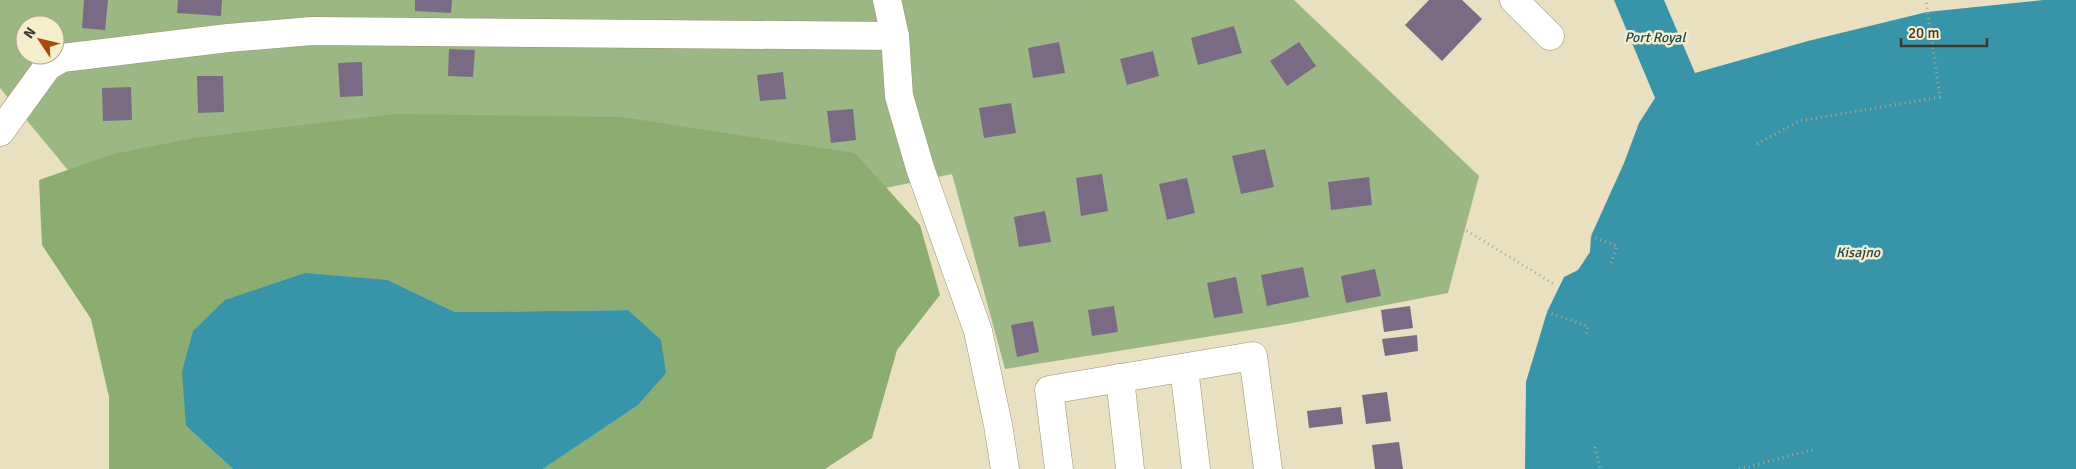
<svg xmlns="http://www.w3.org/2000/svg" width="2076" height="469" font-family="Signika,sans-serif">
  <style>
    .green { fill: #9bb884; fill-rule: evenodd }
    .forest { fill: #8cad71 }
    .water { fill: #3895a9 }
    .building { fill: #7b6a83 }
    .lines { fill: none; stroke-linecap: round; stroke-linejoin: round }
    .minor-casing { stroke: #999173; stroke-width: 29 }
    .path { stroke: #ada78d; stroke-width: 3; stroke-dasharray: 1 4; stroke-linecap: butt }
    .minor { stroke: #fff; stroke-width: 28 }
    .labels { text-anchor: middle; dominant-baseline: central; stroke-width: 5; stroke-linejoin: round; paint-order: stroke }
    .water-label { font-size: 14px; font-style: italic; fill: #204953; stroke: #f5eecd }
  </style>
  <rect width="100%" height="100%" fill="#e8e0c0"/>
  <path class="green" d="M0 0H1294L1479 176 1448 293 1287 324 1005 369 952 174 872 191 96 204 0 88ZM25 25H55V55H25Z"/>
  <polygon class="forest" points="395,114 622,117 855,153 920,225 940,295 897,350 872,438 825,469 543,469 637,406 628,310 455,312 388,280 186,426 233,469 109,469 109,397 91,319 42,245 39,180 113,154 194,138"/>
  <g class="water">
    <polygon points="1614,0 1664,0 1695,73 1808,41 1927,12 2043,0 2076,0 2076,469 1525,469 1526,382 1547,312 1564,277 1578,270 1590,252 1591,236 1624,163 1639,123 1655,98"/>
    <polygon points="305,273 388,280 455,312 628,310 661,340 666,373 637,406 543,469 233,469 186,426 182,372 193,331 225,300"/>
  </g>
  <g class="building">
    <polygon points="84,0 108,0 105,30 82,28"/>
    <polygon points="178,0 222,0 221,16 177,13"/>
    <polygon points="415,0 452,0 451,13 415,11"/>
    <polygon points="1429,0 1462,0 1482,19 1442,61 1405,25"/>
    <polygon points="1234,26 1242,53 1198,65 1191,38"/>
    <polygon points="1059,42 1065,73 1033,78 1028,48"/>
    <polygon points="1299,42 1316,66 1287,86 1270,61"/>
    <polygon points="449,49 475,50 473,77 448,76"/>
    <polygon points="1153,51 1159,76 1127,85 1120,59"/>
    <polygon points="362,62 363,96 340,97 338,63"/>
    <polygon points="783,72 786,99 760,101 757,75"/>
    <polygon points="197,76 223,76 224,112 198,113"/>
    <polygon points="131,87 132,120 103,121 102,88"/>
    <polygon points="1011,103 1016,133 984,138 979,108"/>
    <polygon points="853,109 856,140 831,143 827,111"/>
    <polygon points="1265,149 1274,187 1241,194 1232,156"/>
    <polygon points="1102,174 1108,211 1081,216 1076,178"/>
    <polygon points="1369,177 1372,205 1331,210 1328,182"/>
    <polygon points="1187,178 1195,213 1167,220 1159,184"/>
    <polygon points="1045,211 1051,242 1019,247 1014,217"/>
    <polygon points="1303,267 1309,297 1267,306 1261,275"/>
    <polygon points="1375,269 1381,296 1346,303 1341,276"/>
    <polygon points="1236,277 1243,313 1214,318 1207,283"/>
    <polygon points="1114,306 1118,332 1092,336 1088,310"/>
    <polygon points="1410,306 1413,328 1384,332 1381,310"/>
    <polygon points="1033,321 1039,352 1017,357 1011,325"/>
    <polygon points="1417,335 1418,351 1385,356 1382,339"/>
    <polygon points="1387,392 1391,421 1366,424 1362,395"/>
    <polygon points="1341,407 1343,424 1309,428 1307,411"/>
    <polygon points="1399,442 1403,469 1375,469 1372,445"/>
  </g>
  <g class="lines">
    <defs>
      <g id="minor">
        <polyline points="887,0 895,36 899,96 920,168 978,331 998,425 1005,469"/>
        <polyline points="1514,0 1550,36"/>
        <polyline points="0,132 48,66 62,58 228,38 312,31 895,36"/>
        <polyline points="1184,368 1196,469"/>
        <polyline points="1120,378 1130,469"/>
        <polyline points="1059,469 1049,390 1253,356 1268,469"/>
      </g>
    </defs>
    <use href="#minor" class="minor-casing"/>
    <g class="path">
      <polyline points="922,30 1087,0"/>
      <polyline points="1757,144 1799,121 1940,97 1926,0"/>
      <polyline points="1591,236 1617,246 1610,266"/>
      <polyline points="994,293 1417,212 1441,215 1554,284"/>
      <polyline points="1547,312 1588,326 1586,337"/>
      <polyline points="1595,447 1600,469"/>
      <polyline points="1739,469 1816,449"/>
    </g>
    <use href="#minor" class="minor"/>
  </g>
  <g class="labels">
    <g class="water-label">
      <text x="1655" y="37">Port Royal</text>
      <text x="1858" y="252">Kisajno</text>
    </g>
  </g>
  <g transform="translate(40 40) rotate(305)"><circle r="24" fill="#f5eecd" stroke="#aba58c"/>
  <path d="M0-4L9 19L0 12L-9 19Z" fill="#ab490b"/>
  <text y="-8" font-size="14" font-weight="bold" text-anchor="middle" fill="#3b382b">N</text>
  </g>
  <path d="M1901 38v8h86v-8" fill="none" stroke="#3b382b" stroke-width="2.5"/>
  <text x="1908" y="38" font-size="15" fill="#3b382b" stroke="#f5eecd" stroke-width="4" paint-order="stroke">20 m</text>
</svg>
